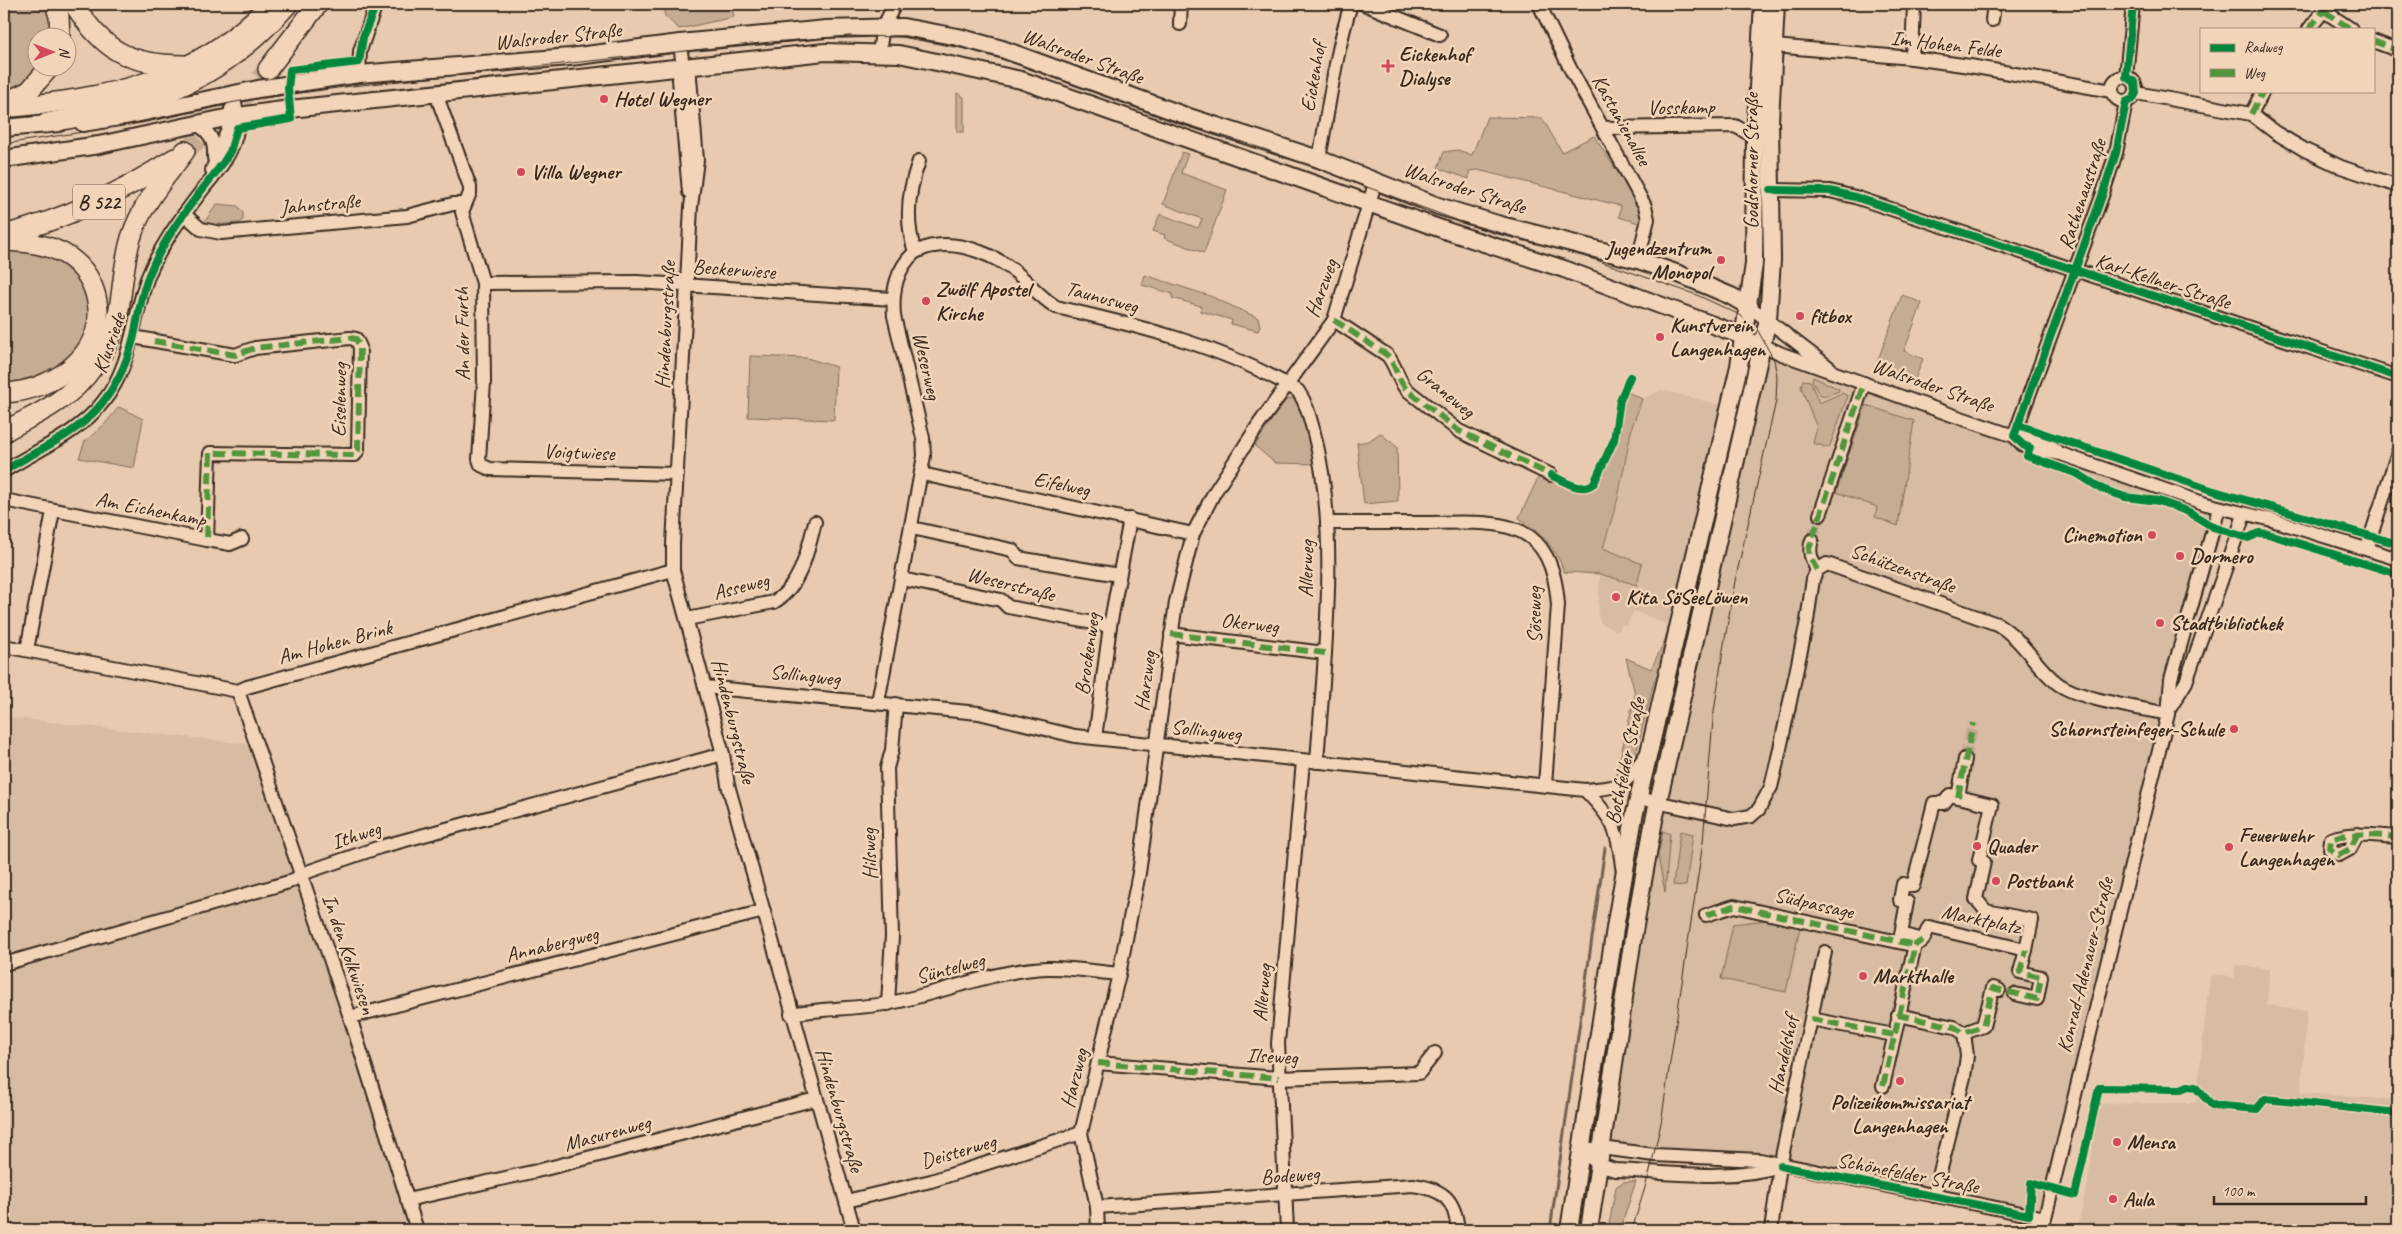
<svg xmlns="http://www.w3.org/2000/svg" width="2402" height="1234" font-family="Caveat,sans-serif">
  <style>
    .built { fill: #d7bba2 }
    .green { fill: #c7ac94; stroke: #816b59 }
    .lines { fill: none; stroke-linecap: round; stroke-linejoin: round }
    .stream { stroke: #75604f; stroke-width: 3 }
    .minor-tunnel { stroke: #c5aa92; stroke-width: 12; stroke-dasharray: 12 6; stroke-linecap: butt }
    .highway-tunnel { stroke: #c5aa92; stroke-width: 19; stroke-dasharray: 19 9; stroke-linecap: butt }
    .minor-casing { stroke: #3b2a1e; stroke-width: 16 }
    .major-casing { stroke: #3b2a1e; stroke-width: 20 }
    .highway-casing { stroke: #3b2a1e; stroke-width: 22 }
    .minor { stroke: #f2d4b8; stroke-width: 12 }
    .major { stroke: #f2d4b8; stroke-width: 16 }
    .highway { stroke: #f2d4b8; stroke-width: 19 }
    .tram { stroke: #3b2a1e; stroke-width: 1 }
    .quiet { stroke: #51953d; stroke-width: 6; stroke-dasharray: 12 6; stroke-linecap: butt }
    .cycleway-casing { stroke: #f2d4b8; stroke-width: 11 }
    .cycleway { stroke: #00873e; stroke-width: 8 }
    .poi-dot { fill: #d1495b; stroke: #f2d4b8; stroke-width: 2 }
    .labels { text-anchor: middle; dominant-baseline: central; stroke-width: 5; stroke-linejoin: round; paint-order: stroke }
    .shield { fill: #f2d4b8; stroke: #725d4c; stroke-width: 1 }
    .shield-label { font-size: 20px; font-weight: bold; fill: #3b2a1e }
    .street-label { font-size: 21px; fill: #3b2a1e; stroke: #f2d4b8 }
    .poi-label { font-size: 21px; font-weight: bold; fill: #3b2a1e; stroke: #f2d4b8; text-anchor: start }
  </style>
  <rect width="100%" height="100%" fill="#e7caaf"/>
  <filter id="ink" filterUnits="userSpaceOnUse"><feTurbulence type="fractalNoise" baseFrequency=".02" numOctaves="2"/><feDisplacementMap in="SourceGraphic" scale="10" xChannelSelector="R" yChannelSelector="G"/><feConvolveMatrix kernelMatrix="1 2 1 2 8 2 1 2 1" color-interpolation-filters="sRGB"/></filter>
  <g filter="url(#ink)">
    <g class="built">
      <polygon points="2145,4 2256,4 2252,10"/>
      <polygon points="1763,349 2219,508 2214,527 2223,531 2176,686 2045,1218 1780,1166 1602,1148 1634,931"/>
      <polygon points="1661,390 1725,406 1676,628 1634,611 1626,626 1622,624 1618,631 1602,624 1598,617 1600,574 1564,572 1603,548 1618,498 1637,408 1642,399"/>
      <polygon points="4,717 256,745 417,1230 4,1230"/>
      <polygon points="2235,965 2270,969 2267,1005 2307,1011 2301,1093 2398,1100 2398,1230 2077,1230 2088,1182 2099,1104 2196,1103 2210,976 2223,975 2234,978"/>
    </g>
    <g class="green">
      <polygon points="4,4 50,4 55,37 38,38 38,68 45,68 4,99"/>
      <polygon points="662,4 731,4 734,17 679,29 665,16"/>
      <polygon points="957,93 964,97 964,132 957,132"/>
      <polygon points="1487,117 1542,118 1562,152 1594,136 1643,211 1642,224 1619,217 1621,206 1478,170 1469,171 1469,179 1438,168 1444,152 1458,150 1472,155"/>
      <polygon points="1182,152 1188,154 1181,173 1227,190 1204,253 1164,238 1165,235 1153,231 1160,214 1198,228 1202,219 1163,204"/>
      <polygon points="217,204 238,206 243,213 243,220 239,223 208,225 205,221"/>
      <path d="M4 252C54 246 104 275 89 332 87 339 65 365 58 371 52 376 15 384 4 387Z"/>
      <polygon points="1145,275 1210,296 1258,318 1260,326 1258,331 1231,324 1232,320 1200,311 1201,306 1172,298 1173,294 1142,285"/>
      <polygon points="1902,295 1922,303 1904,351 1923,359 1914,382 1875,368"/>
      <polygon points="750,356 807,358 836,367 834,420 748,417"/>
      <polygon points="1813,377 1839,389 1839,391 1825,396 1819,394 1812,381"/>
      <polygon points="1803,380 1810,381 1819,403 1842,393 1848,396 1829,448 1813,443 1817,428 1801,387"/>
      <path d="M1626 391 1642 399 1632 427 1618 498 1603 548 1642 564 1637 585 1600 574 1564 572C1556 547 1540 532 1519 518L1538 478 1546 476C1561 483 1582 500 1596 486L1615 445Z"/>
      <polygon points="1292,398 1299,404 1316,464 1275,463 1255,446 1284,401"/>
      <polygon points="1866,405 1914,421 1898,526 1875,517 1877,507 1836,492"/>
      <polygon points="119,407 143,419 134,468 79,458 85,441 104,425"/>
      <polygon points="1380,433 1397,447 1398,501 1364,504 1357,443 1369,441"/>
      <polygon points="1669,625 1672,626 1663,664 1654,681 1633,766 1626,776 1615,780 1635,694 1626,658 1651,669 1665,640"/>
      <polygon points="1663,831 1670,834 1665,892 1658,856"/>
      <polygon points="1680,831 1693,834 1686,886 1673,885"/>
      <polygon points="1765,920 1800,927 1786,992 1721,979 1733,924"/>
      <polygon points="1636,1181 1620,1230 1608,1230 1616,1187 1623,1182"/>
    </g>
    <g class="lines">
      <polyline class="stream" points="1550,1230 1605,848"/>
      <g class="minor-tunnel">
        <polyline points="1812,540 1820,515"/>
        <polyline points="1965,759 1973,723"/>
      </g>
      <g class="highway-tunnel">
        <polyline points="241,100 268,69"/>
        <polyline points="185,151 222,119"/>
      </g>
      <defs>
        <g id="minor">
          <polyline points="1364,4 1440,35"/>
          <polyline points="1539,4 1570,68 1645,206 1648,219 1638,260"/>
          <polyline points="2324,11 2351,29"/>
          <polyline points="1992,20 1994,4"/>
          <polyline points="1180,24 1181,4"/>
          <polyline points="2309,29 2329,4"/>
          <polyline points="2373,41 2394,49"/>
          <polyline points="680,43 683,68 690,78 697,160 691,207 673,544 673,570 723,754 728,785 854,1230"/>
          <polyline points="1774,46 1912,58 1970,66 2112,91"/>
          <polyline points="879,52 883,27 895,4"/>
          <polyline points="1912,58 1914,4"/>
          <polyline points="683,68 679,79 689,192"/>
          <polyline points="359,74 360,51 376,4"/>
          <circle cx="2124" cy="89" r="12"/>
          <polyline points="2126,77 2133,4"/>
          <polyline points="438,92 439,102 470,187 470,193 462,212 483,283 484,382 479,459 481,465 490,469 677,474"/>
          <polyline points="2136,93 2251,114 2276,133 2305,150 2341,167 2398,186"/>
          <polyline points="2251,114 2263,91"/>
          <path d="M196 124C211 132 215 142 214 158"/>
          <polyline points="1604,128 1735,126 1755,137"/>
          <path d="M1319 159C1329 107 1335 55 1351 4"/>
          <polyline points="212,170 228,129 231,109"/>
          <polyline points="1771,190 1830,191 1855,197 2398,377"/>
          <polyline points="184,214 201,229 221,233 407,216 453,204 465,204"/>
          <path d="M915 252C921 250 928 246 934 246 962 241 997 256 1018 274 1031 285 1041 298 1056 307 1139 326 1224 346 1298 391 1307 404 1310 418 1314 433 1340 533 1324 660 1317 762"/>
          <polyline points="483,283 637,282 893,299"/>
          <polyline points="1750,307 1830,368"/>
          <path d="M1334 320 1387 355C1396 365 1397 378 1406 389L1459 431 1551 475"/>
          <polyline points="133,337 235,355 255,348 350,338 356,339 360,347 358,450 355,455 210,453 207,540"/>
          <polyline points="1745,337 1782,354 1952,415 2014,436 2028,436 2041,441 2058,452"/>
          <polyline points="2014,436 2023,445 2030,448 2061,454 2206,504 2272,520 2398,559"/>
          <polyline points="2014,436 2102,196 2116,153 2126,102"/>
          <path d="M4 471C38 449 77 435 103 402 132 366 132 321 147 279 160 245 181 218 203 189 216 173 231 156 236 135 240 122 236 107 233 94"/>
          <polyline points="922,474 1193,534"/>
          <polyline points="4,500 207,540 230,544 242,539"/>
          <polyline points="1820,515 1864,383"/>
          <path d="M1327 523C1361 523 1395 523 1430 523 1500 522 1552 516 1558 605L1545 785"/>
          <polyline points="912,528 1012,550 1018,558 1119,575"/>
          <path d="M1812 540C1808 552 1811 558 1817 570"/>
          <polyline points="2367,548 2398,452"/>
          <polyline points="902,579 1001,600 1008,607 1110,626"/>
          <path d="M687 619 774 602C801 586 808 550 815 522"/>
          <polyline points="1171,634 1325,653"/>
          <polyline points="4,646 238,691 247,687 673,570"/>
          <polyline points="27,650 53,511"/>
          <path d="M705 687 979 713 1075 736 1585 790C1625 787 1624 786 1647 753"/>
          <polyline points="238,691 350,1017 417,1230"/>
          <path d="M878 702 924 456 923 438 894 316C892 291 896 269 915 252 905 222 908 191 919 161"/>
          <polyline points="2170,708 2186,682 2244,515"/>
          <polyline points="1095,738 1110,626 1130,519"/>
          <path d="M1585 790C1612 818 1618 828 1622 867"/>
          <polygon points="1950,795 1992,805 1979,860 1984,862 1976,899 1986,911 2032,920 2026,950 1929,927 1923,940 1901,934 1907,902 1900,900 1903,884 1913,886 1934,803 1944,803"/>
          <polyline points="1958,797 1965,759"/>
          <path d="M1638 798 1734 819 1751 816 1759 809 1771 787 1778 758 1807 621 1813 579 1817 570 1827 564 1997 624C2023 639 2034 665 2057 683 2077 699 2140 708 2168 714"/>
          <path d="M2358 834 2350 849 2339 855 2330 849 2331 839C2353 831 2375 836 2398 837"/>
          <polyline points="1706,915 1734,906 1912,945"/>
          <polyline points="4,964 289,882 310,871 380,847 723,754"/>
          <polyline points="2015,994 2037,999 2041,977 2020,972 2026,950"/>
          <polyline points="888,1004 892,936 887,768 892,750 896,704"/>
          <path d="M791 1014C824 1008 857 1009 890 1003 943 993 993 970 1047 968 1071 967 1096 972 1119 974"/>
          <polyline points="1898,1015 1954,1027 1964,1033"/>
          <polyline points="350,1017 764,911"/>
          <polyline points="1811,1019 1894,1035"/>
          <polyline points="1964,1033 1983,1026 1993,988 1999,990"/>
          <polyline points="1098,1063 1279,1078 1419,1073 1435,1053"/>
          <polyline points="1883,1086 1915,945 1922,941"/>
          <polyline points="1581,1150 1602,1148 1654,1155 1760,1160 2045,1218"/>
          <path d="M1581 1150 1599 1165 1615 1170C1668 1172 1728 1182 1780 1166"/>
          <polyline points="1934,1196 1964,1077 1967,1056 1964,1033"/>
          <polyline points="407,1200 541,1170 816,1099"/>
          <polyline points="846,1201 931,1181 1081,1133"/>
          <path d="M1097 1207 1413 1185C1443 1189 1455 1199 1458 1230"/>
          <polyline points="4,1226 6,1230"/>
          <polyline points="1098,1230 1097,1207 1081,1133 1119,974 1139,873 1176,602 1193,534 1214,493 1259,424 1334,320 1376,180"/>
          <polyline points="1287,1230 1278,1043 1303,761"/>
          <polyline points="1771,1230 1780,1166 1825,952"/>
          <polyline points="2042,1230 2168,714 2171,679 2219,508"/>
        </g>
        <g id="major">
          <polyline points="83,123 138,114 258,89 359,74 570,57 680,43 826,29 903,27 958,37 1002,49 1183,115 1319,159 1438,206 1497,224 1638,260 1679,274 1731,296 1750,307"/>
          <polyline points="4,128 59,123"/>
          <polyline points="4,159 99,145 230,117 290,109 825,52 899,54 1021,80 1447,231 1564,269 1745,337"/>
          <polyline points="1569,1230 1616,922 1634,817 1739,366 1754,264 1755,137 1763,4"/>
          <polyline points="1589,1230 1634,931 1654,820 1768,319 1772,260 1770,121 1776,4"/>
        </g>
        <g id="highway">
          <polyline points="55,4 59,16 60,38"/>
          <path d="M74 4C103 51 129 65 184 65"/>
          <polyline points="268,69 318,4"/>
          <polyline points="4,103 29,91 49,68"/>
          <path d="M4 108C107 98 196 83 270 4"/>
          <path d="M47 123C149 104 217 86 288 4"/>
          <path d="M4 235C66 219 121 193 175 158"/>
          <path d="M4 241C21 242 40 243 56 250 74 257 88 272 94 290 114 348 57 391 4 393"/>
          <path d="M4 432C20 422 38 415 54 404 86 384 112 347 119 309 123 285 124 261 131 238 141 205 165 178 185 151"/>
        </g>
      </defs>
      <use href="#minor" class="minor-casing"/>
      <use href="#major" class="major-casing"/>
      <use href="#highway" class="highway-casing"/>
      <use href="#minor" class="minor"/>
      <use href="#major" class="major"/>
      <use href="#highway" class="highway"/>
      <polyline class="tram" points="4,144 109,128 235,102 352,86 771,42 849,36 902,37 966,49 1019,64 1170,119 1264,149 1459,221 1596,260 1697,295 1740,315 1758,331 1774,360 1777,376 1776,401 1735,581 1723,650 1713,719 1703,842 1661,1123 1650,1171 1632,1230"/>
      <g class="quiet">
        <polyline points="2324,11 2351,29"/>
        <polyline points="2309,29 2329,4"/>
        <polyline points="2373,41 2394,49"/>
        <polyline points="2251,114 2263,91"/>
        <path d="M1334 320 1387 355C1396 365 1397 378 1406 389L1459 431 1555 477"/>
        <polyline points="154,341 235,355 255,348 350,338 356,339 360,347 358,450 355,455 210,453 207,540"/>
        <polyline points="1817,570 1810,557 1809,549 1864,383"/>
        <polyline points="1171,634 1325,653"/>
        <polyline points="1958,797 1973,723"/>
        <path d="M2358 834 2350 849 2339 855 2330 849 2331 839C2353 831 2375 836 2398 837"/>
        <polyline points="1706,915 1734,906 1915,945"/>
        <polyline points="1898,1015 1954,1027 1964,1033 1983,1026 1993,988 2037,999 2041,977 2020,972 2026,950"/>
        <polyline points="1811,1019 1894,1035"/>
        <polyline points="1098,1063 1279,1078"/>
        <polyline points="1883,1086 1915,945 1923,940"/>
      </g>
      <defs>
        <g id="cycleway">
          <polyline points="2133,4 2126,77 2135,82 2136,93 2133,99 2126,102 2116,153 2102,196 2014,436 2023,445 2030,448 2027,456 2078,474 2102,489 2125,497 2159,501 2189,512 2213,527 2248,538 2259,533 2268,534 2398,574"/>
          <polyline points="1771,190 1830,191 1855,197 2398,377"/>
          <polyline points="2018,425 2211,490 2398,544"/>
          <path d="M4 471C34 451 71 438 96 410 115 390 127 363 134 336 138 317 141 296 148 277 165 234 195 199 223 163L230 152 237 128 291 119 288 89 290 70 359 62 363 37 376 4"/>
          <path d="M1551 475C1564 481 1581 494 1594 483L1614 440 1620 400 1630 377"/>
          <polyline points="1780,1166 2029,1215 2031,1183 2075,1195 2099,1088 2181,1089 2188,1086 2195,1087 2212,1105 2257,1109 2265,1099 2398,1113"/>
        </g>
      </defs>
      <use href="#cycleway" class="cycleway-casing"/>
      <use href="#cycleway" class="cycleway"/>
    </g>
  </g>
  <g class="poi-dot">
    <path d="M1385.5 58.5h5v5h5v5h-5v5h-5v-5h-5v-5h5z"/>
    <circle cx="604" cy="99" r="5"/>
    <circle cx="521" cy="172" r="5"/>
    <circle cx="1721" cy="260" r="5"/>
    <circle cx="926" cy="301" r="5"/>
    <circle cx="1800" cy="316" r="5"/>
    <circle cx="1660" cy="337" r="5"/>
    <circle cx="2152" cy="535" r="5"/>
    <circle cx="2180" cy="556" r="5"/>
    <circle cx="1616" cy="597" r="5"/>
    <circle cx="2160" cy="623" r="5"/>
    <circle cx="2234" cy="729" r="5"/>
    <circle cx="1977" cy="846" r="5"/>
    <circle cx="2229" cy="847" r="5"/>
    <circle cx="1996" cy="881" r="5"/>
    <circle cx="1863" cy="976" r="5"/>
    <circle cx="1900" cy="1081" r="5"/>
    <circle cx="2117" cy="1142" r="5"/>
    <circle cx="2113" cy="1199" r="5"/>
  </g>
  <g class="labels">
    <rect class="shield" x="73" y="184.5" width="52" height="35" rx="4"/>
    <g class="shield-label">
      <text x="99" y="202">B 522</text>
    </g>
    <g class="street-label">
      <text transform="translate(558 36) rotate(-6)">Walsroder Straße</text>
      <text transform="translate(1946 44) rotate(7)">Im Hohen Felde</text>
      <text transform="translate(1083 56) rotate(20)">Walsroder Straße</text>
      <text transform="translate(1313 77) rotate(-80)">Eickenhof</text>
      <text transform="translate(1681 107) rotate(-1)">Vosskamp</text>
      <text transform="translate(1622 120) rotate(61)">Kastanienallee</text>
      <text transform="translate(1751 161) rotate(-90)">Godshorner Straße</text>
      <text transform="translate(1465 188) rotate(18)">Walsroder Straße</text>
      <text transform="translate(2082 194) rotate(-72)">Rathenaustraße</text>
      <text transform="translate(320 204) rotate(-5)">Jahnstraße</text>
      <text transform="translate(734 269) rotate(4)">Beckerwiese</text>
      <text transform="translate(2163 281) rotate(18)">Karl-Kellner-Straße</text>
      <text transform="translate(1321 288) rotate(-70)">Harzweg</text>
      <text transform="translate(1102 297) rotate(15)">Taunusweg</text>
      <text transform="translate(665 325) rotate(-87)">Hindenburgstraße</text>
      <text transform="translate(462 334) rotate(-91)">An der Furth</text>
      <text transform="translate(109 343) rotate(-71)">Klusriede</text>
      <text transform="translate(927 366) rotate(77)">Weserweg</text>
      <text transform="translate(1933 385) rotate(19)">Walsroder Straße</text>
      <text transform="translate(1446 392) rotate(39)">Graneweg</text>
      <text transform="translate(339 400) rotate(-89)">Eiselenweg</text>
      <text transform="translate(579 452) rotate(2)">Voigtwiese</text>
      <text transform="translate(1062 484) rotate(12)">Eifelweg</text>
      <text transform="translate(151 509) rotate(11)">Am Eichenkamp</text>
      <text transform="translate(1903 568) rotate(20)">Schützenstraße</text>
      <text transform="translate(1306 569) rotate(-89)">Allerweg</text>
      <text transform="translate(1011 584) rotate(14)">Weserstraße</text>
      <text transform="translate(741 586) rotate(-14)">Asseweg</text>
      <text transform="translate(1534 615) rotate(-91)">Söseweg</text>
      <text transform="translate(1250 623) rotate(7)">Okerweg</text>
      <text transform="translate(335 642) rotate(-15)">Am Hohen Brink</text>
      <text transform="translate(1087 654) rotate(-82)">Brockenweg</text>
      <text transform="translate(805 675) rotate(6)">Sollingweg</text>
      <text transform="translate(1145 681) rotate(-82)">Harzweg</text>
      <text transform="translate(734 721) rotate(76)">Hindenburgstraße</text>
      <text transform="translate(1206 730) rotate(6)">Sollingweg</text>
      <text transform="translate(1625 761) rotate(-78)">Bothfelder Straße</text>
      <text transform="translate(356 835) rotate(-18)">Ithweg</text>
      <text transform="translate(869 854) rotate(-92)">Hilsweg</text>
      <text transform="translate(1814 903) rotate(13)">Südpassage</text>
      <text transform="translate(1981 919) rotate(12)">Marktplatz</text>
      <text transform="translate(552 944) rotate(-14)">Annabergweg</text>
      <text transform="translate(349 954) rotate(71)">In den Kolkwiesen</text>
      <text transform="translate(2085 965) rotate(-76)">Konrad-Adenauer-Straße</text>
      <text transform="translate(950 968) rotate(-15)">Süntelweg</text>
      <text transform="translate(1262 993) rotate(-85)">Allerweg</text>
      <text transform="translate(1783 1055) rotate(-78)">Handelshof</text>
      <text transform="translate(1272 1056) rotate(3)">Ilseweg</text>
      <text transform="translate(1074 1078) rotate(-76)">Harzweg</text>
      <text transform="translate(840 1110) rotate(74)">Hindenburgstraße</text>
      <text transform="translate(607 1133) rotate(-15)">Masurenweg</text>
      <text transform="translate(958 1151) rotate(-16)">Deisterweg</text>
      <text transform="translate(1908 1173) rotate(11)">Schönefelder Straße</text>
      <text transform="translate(1290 1175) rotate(-4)">Bodeweg</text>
    </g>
    <g class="poi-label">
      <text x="1399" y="54">Eickenhof<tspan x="1399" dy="24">Dialyse</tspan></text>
      <text x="614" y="99">Hotel Wegner</text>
      <text x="531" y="172">Villa Wegner</text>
      <text x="1711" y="248" text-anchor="end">Jugendzentrum<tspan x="1711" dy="24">Monopol</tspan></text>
      <text x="936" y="289">Zwölf Apostel<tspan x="936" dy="24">Kirche</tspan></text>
      <text x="1810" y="316">fitbox</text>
      <text x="1670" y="325">Kunstverein<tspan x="1670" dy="24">Langenhagen</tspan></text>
      <text x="2142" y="535" text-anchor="end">Cinemotion</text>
      <text x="2190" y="556">Dormero</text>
      <text x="1626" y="597">Kita SöSeeLöwen</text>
      <text x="2170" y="623">Stadtbibliothek</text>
      <text x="2224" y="729" text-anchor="end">Schornsteinfeger-Schule</text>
      <text x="2239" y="835">Feuerwehr<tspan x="2239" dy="24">Langenhagen</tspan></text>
      <text x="1987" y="846">Quader</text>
      <text x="2006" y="881">Postbank</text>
      <text x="1873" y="976">Markthalle</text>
      <text x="1900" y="1102" text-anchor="middle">Polizeikommissariat<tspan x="1900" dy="24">Langenhagen</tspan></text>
      <text x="2127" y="1142">Mensa</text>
      <text x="2123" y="1199">Aula</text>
    </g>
  </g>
  <rect width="2402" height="1234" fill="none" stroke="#f2d4b8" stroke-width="20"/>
  <rect x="10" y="10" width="2382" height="1214" fill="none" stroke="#3b2a1e" stroke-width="2" filter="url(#ink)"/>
  <rect x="2200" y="28" width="175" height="65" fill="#f2d4b8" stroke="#a9907a"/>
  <rect x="2210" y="44" width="25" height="8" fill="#00873e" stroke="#a9907a"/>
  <text x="2244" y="52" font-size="15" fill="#3b2a1e">Radweg</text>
  <rect x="2210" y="69" width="25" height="8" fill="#51953d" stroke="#a9907a"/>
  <text x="2244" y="78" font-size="15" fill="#3b2a1e">Weg</text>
  <g transform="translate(52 52) rotate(89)"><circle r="24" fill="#f2d4b8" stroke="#a9907a"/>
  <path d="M0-4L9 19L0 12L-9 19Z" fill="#d1495b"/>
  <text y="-8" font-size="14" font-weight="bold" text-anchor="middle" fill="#3b2a1e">N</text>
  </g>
  <path d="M2214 1196v8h152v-8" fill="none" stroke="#3b2a1e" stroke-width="2.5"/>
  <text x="2222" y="1196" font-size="15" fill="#3b2a1e" stroke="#f2d4b8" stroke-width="4" paint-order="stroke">100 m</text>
</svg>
